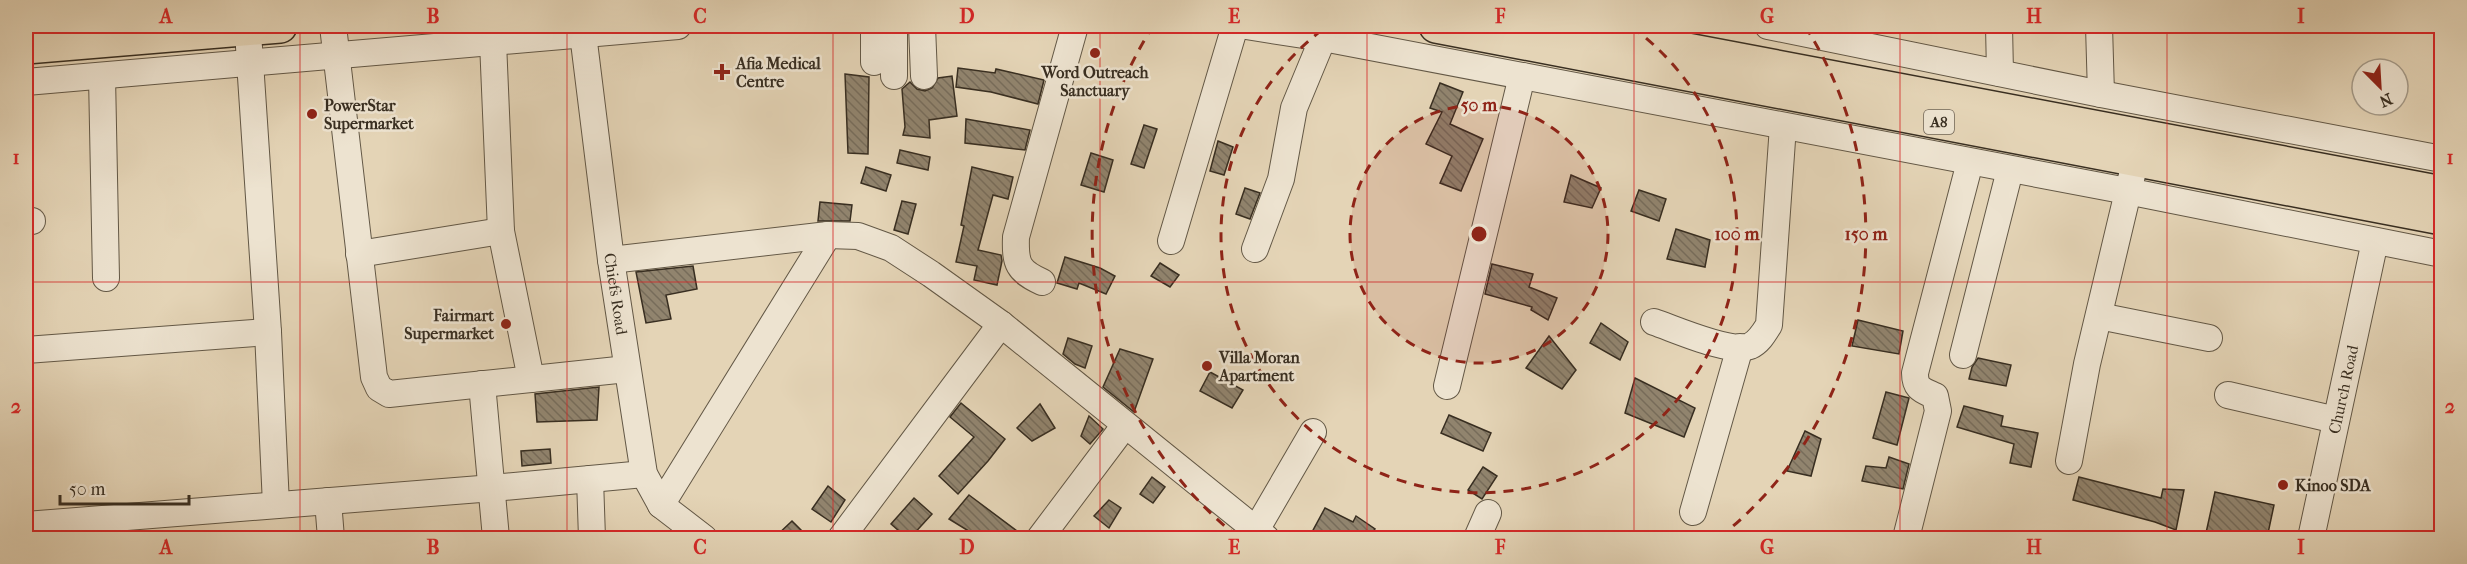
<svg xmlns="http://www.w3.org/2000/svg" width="2467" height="564" font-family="'IM FELL French Canon',serif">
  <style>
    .building { fill: url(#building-back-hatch); stroke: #382e21; stroke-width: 1.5 }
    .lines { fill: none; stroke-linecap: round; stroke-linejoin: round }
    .minor-casing { stroke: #635846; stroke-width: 28 }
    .highway-casing { stroke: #382e21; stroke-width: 36 }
    .minor { stroke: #ede3d0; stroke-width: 26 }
    .highway { stroke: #e4d4b6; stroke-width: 33 }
    .grid { fill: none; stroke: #d62828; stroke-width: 1.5; stroke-opacity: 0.55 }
    .ring { fill: none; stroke: #8f2418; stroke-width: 3; stroke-dasharray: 10 8 }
    .poi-dot { fill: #8f2418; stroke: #ede3d0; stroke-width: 2 }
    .labels { text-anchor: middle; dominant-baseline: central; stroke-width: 5; stroke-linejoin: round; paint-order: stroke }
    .shield { fill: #ede3d0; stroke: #6e6456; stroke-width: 1.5 }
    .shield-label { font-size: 15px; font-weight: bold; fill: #382e21 }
    .poi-label { font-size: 16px; font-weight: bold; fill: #382e21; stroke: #ede3d0; text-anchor: start }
    .street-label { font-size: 16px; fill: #382e21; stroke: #ede3d0 }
    .centre { fill: #8f2418; stroke: #ede3d0; stroke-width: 3 }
    .ring-label { font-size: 18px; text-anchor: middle; font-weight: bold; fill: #8f2418; stroke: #ede3d0; stroke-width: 5; stroke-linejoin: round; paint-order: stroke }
    .neatline { fill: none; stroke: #d62828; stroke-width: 2 }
    .grid-label { font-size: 20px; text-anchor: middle; font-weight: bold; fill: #d62828 }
  </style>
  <defs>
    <pattern id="building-back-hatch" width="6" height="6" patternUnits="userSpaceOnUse" patternTransform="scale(1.5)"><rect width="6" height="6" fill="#91846e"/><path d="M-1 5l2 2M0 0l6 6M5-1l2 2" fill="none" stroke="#776c5a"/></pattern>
  </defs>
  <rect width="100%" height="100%" fill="#e4d4b6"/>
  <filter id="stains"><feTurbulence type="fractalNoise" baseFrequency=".00333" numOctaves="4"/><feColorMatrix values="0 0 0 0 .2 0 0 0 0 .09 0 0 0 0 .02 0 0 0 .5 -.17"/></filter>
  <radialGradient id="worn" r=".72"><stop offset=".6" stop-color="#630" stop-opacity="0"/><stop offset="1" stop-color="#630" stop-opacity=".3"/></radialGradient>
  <g class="building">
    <polygon points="958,68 995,73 996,69 1044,80 1038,104 991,92 956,87"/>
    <polygon points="845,74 869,77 868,154 848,153"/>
    <polygon points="952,76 957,116 929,120 930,138 903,135 905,127 902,89 910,82 917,89 925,91 932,88 938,78"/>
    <polygon points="1440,83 1463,92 1450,124 1483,139 1461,191 1440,183 1452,156 1426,144 1442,112 1430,108"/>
    <polygon points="966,119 1030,130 1025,150 965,143"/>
    <polygon points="1144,125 1157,129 1144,168 1131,164"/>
    <polygon points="1218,141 1233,147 1224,175 1210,171"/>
    <polygon points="900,150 930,157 928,170 897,163"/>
    <polygon points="1091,153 1113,160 1104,192 1081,185"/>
    <polygon points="866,167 891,175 886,191 861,183"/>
    <polygon points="972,167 1013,177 1008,199 993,195 978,250 1001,255 1002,261 997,285 974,280 977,266 956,262 964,226 961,225"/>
    <polygon points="1571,175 1601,188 1592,208 1564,202"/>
    <polygon points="1245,188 1260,193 1250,219 1236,214"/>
    <polygon points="1639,190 1666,199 1659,221 1631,211"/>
    <polygon points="902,201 916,204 908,234 894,230"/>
    <polygon points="820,202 852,205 850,221 818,221"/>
    <polygon points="1676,229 1710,240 1705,267 1667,259"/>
    <polygon points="1065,257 1100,268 1115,276 1106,294 1079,283 1077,289 1057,283"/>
    <polygon points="1160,263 1179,275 1170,287 1151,276"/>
    <polygon points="1492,264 1533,274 1529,287 1557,298 1548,320 1531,310 1532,307 1485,294"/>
    <polygon points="693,266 697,289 666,295 671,319 646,323 636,272"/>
    <polygon points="1858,320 1903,331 1899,354 1852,346"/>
    <polygon points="1601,323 1628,342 1620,360 1590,343"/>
    <polygon points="1549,336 1576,370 1562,389 1526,368"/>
    <polygon points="1068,338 1092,346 1085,368 1075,364 1063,354"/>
    <polygon points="1120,349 1153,359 1134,412 1103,387"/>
    <polygon points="1978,358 2011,365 2006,386 1969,379 1972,367"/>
    <polygon points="1210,372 1243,390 1232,408 1200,391"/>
    <polygon points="1635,378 1695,408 1684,437 1625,413"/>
    <polygon points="599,387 597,420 537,422 535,394"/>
    <polygon points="1886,392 1909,398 1897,445 1873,438"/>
    <polygon points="961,403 1005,439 988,461 958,494 939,476 974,437 950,417"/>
    <polygon points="1040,404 1055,428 1032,441 1017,428"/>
    <polygon points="1964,406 2003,416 2001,426 2038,433 2031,467 2010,463 2014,444 1957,427"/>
    <polygon points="1449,415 1491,433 1483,451 1441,433"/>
    <polygon points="1089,416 1103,429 1090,444 1081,436"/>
    <polygon points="1805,431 1821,439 1811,476 1787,471"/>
    <polygon points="550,449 551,463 522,466 521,451"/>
    <polygon points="1889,457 1909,464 1903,489 1862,481 1866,466 1886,468"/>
    <polygon points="1483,467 1497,476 1482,499 1468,490"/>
    <polygon points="1152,477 1165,487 1153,503 1140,494"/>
    <polygon points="2079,477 2161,498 2163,489 2184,490 2176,530 2155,522 2073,500"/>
    <polygon points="828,486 845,500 831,522 812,509"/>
    <polygon points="2215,492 2274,505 2267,538 2230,538 2206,533"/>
    <polygon points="969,495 1025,537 1025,538 980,538 949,519"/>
    <polygon points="914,498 932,514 910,538 907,538 891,524"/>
    <polygon points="1109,500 1121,508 1109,528 1094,516"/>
    <polygon points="1325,508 1353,522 1356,516 1375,529 1368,538 1320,538 1311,534"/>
    <polygon points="792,521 809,538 774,538"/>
  </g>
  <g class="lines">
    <defs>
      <g id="minor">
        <polyline points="333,26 374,377 379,388 389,394 627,369"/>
        <path id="s1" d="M582 26 611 260 644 474 661 505 704 538"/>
        <polyline points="874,26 874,62"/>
        <polyline points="922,26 924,76"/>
        <polyline points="1246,26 1323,38 2127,191 2442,254"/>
        <polyline points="1768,26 2101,94 2442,159"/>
        <polyline points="1999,26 2000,73"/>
        <polyline points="2099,26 2101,94"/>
        <polyline points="493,42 501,231 531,379"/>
        <polyline points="249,47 268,332 276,505"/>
        <polyline points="102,76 106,278"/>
        <polyline points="894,76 894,26"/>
        <polyline points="26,82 678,26"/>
        <polyline points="26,221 32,221"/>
        <polyline points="1171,241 1235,26"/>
        <polyline points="1255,249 1281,179 1294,108 1323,38"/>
        <polyline points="359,254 501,231"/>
        <polyline points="611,260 828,235 858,236 891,248 931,274 1001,324 1266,538"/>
        <path d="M1042 282C1018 271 1015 264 1016 237L1075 26"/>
        <polyline points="2099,316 2209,338"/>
        <path d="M1654 322C1675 329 1730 354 1750 346 1759 342 1764 333 1769 325L1783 126"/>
        <polyline points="26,350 268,332"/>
        <polyline points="1963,355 2010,170"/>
        <polyline points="482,384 496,538"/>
        <polyline points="1447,386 1522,76"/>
        <polyline points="2228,395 2336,420"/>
        <polyline points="2069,461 2087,364 2132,175"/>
        <polyline points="590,479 592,538"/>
        <polyline points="328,501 331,538"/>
        <polyline points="661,505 828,235"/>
        <polyline points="1693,512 1740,347"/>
        <polyline points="26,525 493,488 644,474"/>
        <polyline points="1256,530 1313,432"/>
        <polyline points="841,538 1001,324"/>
        <polyline points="1040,538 1125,425"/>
        <polyline points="1477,538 1488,513"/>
        <path d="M1906 538 1938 411 1935 396C1922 390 1915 389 1915 373L1970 162"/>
        <path id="s2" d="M2311 538 2375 241"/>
      </g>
      <g id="highway">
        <polyline points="1436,26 2442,218"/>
        <polyline points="1560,26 2442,193"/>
        <polyline points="26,47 280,26"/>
      </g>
    </defs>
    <use href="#minor" class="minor-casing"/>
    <use href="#highway" class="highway-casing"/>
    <use href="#minor" class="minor"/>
    <use href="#highway" class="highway"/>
  </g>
  <path class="grid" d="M300 26V538M567 26V538M833 26V538M1100 26V538M1367 26V538M1634 26V538M1900 26V538M2167 26V538M26 282H2442"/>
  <circle cx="1479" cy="234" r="129" fill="#8f2418" fill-opacity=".12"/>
  <g class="ring">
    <circle cx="1479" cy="234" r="129"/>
    <path d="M1632 27A258 258 0 1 1 1326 27"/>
    <path d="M1238 537A387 387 0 0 1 1153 26M1805 26A387 387 0 0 1 1720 537"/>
  </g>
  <g class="poi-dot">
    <circle cx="1095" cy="53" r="6"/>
    <path d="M719 63h6v6h6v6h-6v6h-6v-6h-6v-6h6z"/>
    <circle cx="312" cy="114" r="6"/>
    <circle cx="506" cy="324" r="6"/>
    <circle cx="1207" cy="366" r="6"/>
    <circle cx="2283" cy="485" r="6"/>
  </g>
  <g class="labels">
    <rect class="shield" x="1924" y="110" width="30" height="24" rx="4.5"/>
    <g class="shield-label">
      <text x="1939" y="122">A8</text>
    </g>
    <g class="poi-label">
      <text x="736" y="63">Afia Medical<tspan x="736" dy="18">Centre</tspan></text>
      <text x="1095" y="72" text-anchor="middle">Word Outreach<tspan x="1095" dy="18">Sanctuary</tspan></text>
      <text x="324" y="105">PowerStar<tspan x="324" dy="18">Supermarket</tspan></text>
      <text x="494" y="315" text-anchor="end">Fairmart<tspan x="494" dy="18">Supermarket</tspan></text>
      <text x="1219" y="357">Villa Moran<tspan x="1219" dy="18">Apartment</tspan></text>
      <text x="2295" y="485">Kinoo SDA</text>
    </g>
    <g class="street-label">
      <text stroke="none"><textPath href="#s1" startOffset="270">Chiefs Road</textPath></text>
      <text stroke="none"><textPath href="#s2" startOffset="152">Church Road</textPath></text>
    </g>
  </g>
  <circle cx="1479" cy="234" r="9" class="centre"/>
  <g class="ring-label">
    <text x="1479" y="111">50 m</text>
    <text x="1737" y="240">100 m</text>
    <text x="1866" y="240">150 m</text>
  </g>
  <rect width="2467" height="564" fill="none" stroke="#e4d4b6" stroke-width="66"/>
  <g transform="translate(2380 87) rotate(156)"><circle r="28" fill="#ede3d0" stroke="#a59b8a" stroke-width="1.5"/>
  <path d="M0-4.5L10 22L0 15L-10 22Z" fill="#8f2418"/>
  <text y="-9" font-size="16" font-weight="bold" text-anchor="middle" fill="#382e21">N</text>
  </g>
  <path d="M60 495v9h129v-9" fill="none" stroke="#382e21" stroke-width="3"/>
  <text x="69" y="495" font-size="18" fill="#382e21" stroke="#ede3d0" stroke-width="4.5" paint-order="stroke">50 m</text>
  <rect x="33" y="33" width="2401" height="498" class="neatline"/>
  <g class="grid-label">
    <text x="166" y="23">A</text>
    <text x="433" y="23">B</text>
    <text x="700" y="23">C</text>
    <text x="967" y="23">D</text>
    <text x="1234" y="23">E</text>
    <text x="1500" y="23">F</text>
    <text x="1767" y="23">G</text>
    <text x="2034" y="23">H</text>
    <text x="2301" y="23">I</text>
    <text x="16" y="164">1</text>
    <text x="2450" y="164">1</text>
    <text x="16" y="413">2</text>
    <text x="2450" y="413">2</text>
    <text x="166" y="554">A</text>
    <text x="433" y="554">B</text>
    <text x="700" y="554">C</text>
    <text x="967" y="554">D</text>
    <text x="1234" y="554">E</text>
    <text x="1500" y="554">F</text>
    <text x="1767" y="554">G</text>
    <text x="2034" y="554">H</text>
    <text x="2301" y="554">I</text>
  </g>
  <rect width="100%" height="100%" filter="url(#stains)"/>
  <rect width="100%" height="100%" fill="url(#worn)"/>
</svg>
